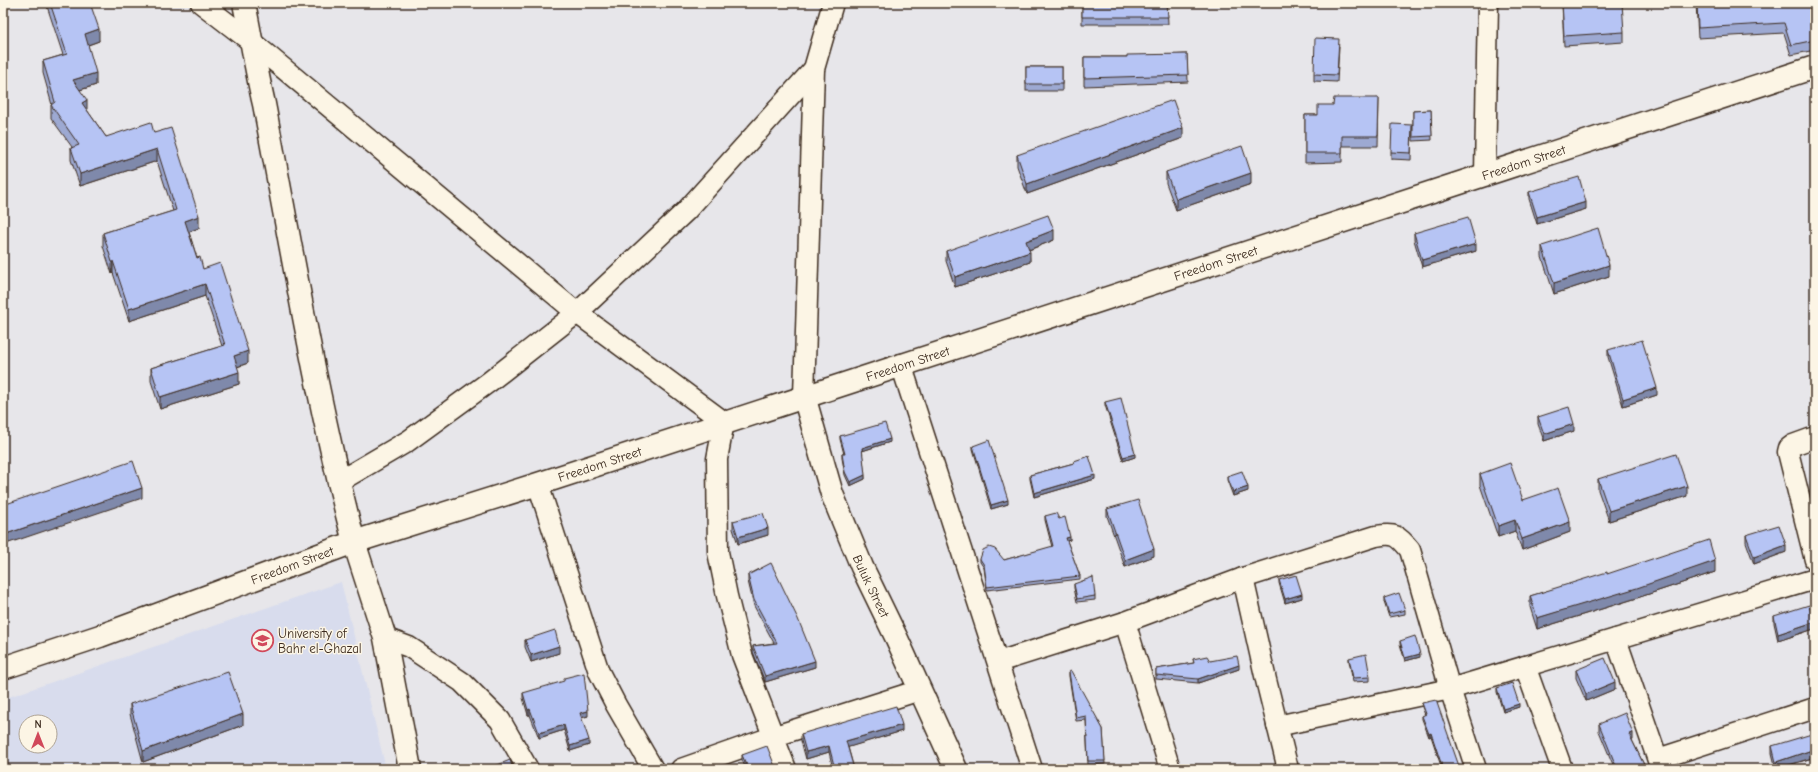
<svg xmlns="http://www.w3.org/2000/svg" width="1818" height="772" font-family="'Comic Neue',sans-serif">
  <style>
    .built { fill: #d8dced; fill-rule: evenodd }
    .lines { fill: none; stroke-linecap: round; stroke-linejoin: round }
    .minor-casing { stroke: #3b2a1e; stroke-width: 23 }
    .tertiary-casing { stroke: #3b2a1e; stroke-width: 25 }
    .secondary-casing { stroke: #3b2a1e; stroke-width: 25 }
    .minor { stroke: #fcf5e5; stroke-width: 20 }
    .tertiary { stroke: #fcf5e5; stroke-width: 22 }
    .secondary { stroke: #fcf5e5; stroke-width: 22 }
    .wall { fill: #9da9d2; stroke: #3b2a1e }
    .shaded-wall { fill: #7f89ab; stroke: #3b2a1e }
    .building { fill: #b6c4f4; stroke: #3b2a1e }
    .labels { text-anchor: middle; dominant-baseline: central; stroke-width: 3; stroke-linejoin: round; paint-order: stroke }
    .street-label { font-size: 13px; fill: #3b2a1e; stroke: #fcf5e5 }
    .poi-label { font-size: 13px; fill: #3b2a1e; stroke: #fcf5e5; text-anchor: start }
  </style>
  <rect width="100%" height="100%" fill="#e7e6ea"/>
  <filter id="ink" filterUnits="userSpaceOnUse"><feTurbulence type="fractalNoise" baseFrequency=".025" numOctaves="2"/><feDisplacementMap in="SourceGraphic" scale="8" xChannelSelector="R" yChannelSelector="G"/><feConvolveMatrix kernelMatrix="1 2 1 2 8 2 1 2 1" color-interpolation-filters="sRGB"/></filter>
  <g filter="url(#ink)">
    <path class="built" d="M341 582 386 769H3V699ZM26 722H50V746H26Z"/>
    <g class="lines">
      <defs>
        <g id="minor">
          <polyline points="201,3 253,43 577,313 724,422 717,459 718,552 727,596 742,655 786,769"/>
          <polyline points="1485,174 1488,3"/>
          <polyline points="901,364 1032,769"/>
          <polyline points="804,396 814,69 833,3"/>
          <polyline points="1815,437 1793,445 1789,448 1788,452 1815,560"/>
          <polyline points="338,482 408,441 489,382 577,313 686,211 814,69"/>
          <polyline points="538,484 599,672 616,705 653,769"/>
          <polyline points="1243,578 1266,680 1288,769"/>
          <polyline points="1125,622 1170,769"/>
          <polyline points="385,638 409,647 462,682 500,720 528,769"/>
          <polyline points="1616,639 1661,769"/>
          <path d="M998 662 1125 622 1243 578 1376 536C1395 533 1398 535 1410 550L1450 689 1476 769"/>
          <polyline points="1525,666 1562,769"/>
          <polyline points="1277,726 1450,689 1815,579"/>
          <polyline points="1658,759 1815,708"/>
          <polyline points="681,769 772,737 920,690"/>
        </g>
        <g id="tertiary">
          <path id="s1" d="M804 396 832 494 862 567 897 639 956 769"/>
          <path id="s2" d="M410 769 385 638 354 542 538 484 1815 67"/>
        </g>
        <g id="secondary">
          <path id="s3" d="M3 668 100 636 354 542C316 398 292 250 264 104 256 70 251 37 244 3"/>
        </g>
      </defs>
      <use href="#minor" class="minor-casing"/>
      <use href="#tertiary" class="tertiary-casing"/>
      <use href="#secondary" class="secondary-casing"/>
      <use href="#minor" class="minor"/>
      <use href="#tertiary" class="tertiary"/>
      <use href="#secondary" class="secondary"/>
    </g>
    <g class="wall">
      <polygon points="46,3 90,3 99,41 88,45 96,85 80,90 87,110 106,137 154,133 199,228 189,232 197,258 203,269 248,363 237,367 239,384 160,409 151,381 151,368 222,346 205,296 129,321 113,273 112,274 103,246 103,233 173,211 157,161 80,186 71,160 71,148 72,147 51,118 51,105 52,105 43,73 43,61 63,55"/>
      <polygon points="1082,3 1167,3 1168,24 1082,24"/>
      <polygon points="1562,3 1624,32 1624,42 1564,46"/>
      <polygon points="1696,3 1815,3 1815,50 1791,55 1784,33 1698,38"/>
      <polygon points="1339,46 1337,82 1314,81 1314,74"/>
      <polygon points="1187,54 1188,82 1084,86 1084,57 1127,57"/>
      <rect x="1026" y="67" width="36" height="24"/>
      <polygon points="1379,98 1378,146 1342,146 1342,162 1305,163 1305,115 1318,115 1333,105"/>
      <polygon points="1431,110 1432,140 1413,141 1413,111"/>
      <polygon points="1412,125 1411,160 1391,159 1391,152"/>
      <polygon points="1183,138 1027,194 1017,166 1017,155"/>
      <polygon points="1166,172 1251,184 1176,210 1166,183"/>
      <polygon points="1529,192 1586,209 1537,224 1529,199"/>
      <polygon points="1414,233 1476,251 1422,267 1414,240"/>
      <polygon points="1054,240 1029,250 1030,262 955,287 946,261 946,251"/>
      <polygon points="1542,246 1609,276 1554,294 1542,257"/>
      <polygon points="1608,350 1657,395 1623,406 1608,357"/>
      <polygon points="1105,402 1135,457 1123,461 1105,405"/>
      <polygon points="1538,417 1574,431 1544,441 1538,424"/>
      <polygon points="840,436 890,442 862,451 865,479 850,486 845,475 842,458 842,454 844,454 840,439"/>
      <polygon points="973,446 1008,504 991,509 973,449"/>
      <polygon points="1074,461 1095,479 1034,497 1030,479 1030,475 1074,463"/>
      <polygon points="1480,474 1523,500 1570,532 1522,550 1515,531 1498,537 1480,485"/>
      <polygon points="1227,476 1248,491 1233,496 1227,480"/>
      <polygon points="1598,479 1687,496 1609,521 1598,490"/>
      <polygon points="1107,509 1154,556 1125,567 1107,516"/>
      <polygon points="1045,516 1059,519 1070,540 1067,541 1080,576 1080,579 987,590 984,568 980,562 980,559 1004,560 1052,547 1045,520"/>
      <polygon points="733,521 768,535 738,544 733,529"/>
      <polygon points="1746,535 1786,552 1754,564 1746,542"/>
      <polygon points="1715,572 1637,598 1537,629 1530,607 1530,596 1607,574"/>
      <polygon points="748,575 815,667 765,682 753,652 753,646 774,643 754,606 748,581"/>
      <polygon points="1279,580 1302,598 1285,603 1279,583"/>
      <polygon points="1074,584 1095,596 1095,600 1077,602 1074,588"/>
      <polygon points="1384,598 1405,610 1405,614 1389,617 1384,602"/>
      <polygon points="1774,616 1814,629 1778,641 1774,623"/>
      <polygon points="525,640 559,653 531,662 525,647"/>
      <polygon points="1400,641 1420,657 1405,661 1400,644"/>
      <polygon points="1349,658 1370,677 1370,681 1353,682 1349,661"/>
      <polygon points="1193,659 1210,661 1239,669 1198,683 1156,679 1156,669 1194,663"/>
      <polygon points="1576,670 1615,689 1586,701 1576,678"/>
      <polygon points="1069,672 1103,729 1105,764 1088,765 1086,720 1076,721 1069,676"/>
      <polygon points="1497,688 1519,707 1503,712 1497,692"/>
      <polygon points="523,693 588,716 581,718 589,745 570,751 564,730 539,738 530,715 528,715 523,698"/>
      <polygon points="1422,703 1460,769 1442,769 1431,736 1429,737 1422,719 1422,716 1425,715 1422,707"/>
      <polygon points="130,704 243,725 143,762 130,714"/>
      <polygon points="1599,724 1633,740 1632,740 1646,769 1612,769 1612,768 1614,767 1599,731"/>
      <polygon points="902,731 848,747 854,769 833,769 829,752 806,759 801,741 801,734"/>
      <polygon points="1772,746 1815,757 1778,769 1776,769 1772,753"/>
      <polygon points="742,755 775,768 776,769 746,769 742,760"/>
    </g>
    <g class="shaded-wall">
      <polygon points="99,29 99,41 85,46 85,34"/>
      <polygon points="96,73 96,85 73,92 73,80"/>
      <polygon points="87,100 87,112 82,103"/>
      <polygon points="1183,128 1183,138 1027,194 1027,184"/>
      <polygon points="157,149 157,161 80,186 80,174"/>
      <polygon points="1251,173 1251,184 1176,210 1176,199"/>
      <polygon points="1586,202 1586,209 1537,224 1537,217"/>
      <polygon points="199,216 199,228 185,233 185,221"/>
      <polygon points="1054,230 1054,240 1026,251 1026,241"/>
      <polygon points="1476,244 1476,251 1422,267 1422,260"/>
      <polygon points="1030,252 1030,262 955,287 955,277"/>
      <polygon points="113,261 113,273 112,274 112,262"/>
      <polygon points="1609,265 1609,276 1554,294 1554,283"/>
      <polygon points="205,284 205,296 129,321 129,309"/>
      <polygon points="248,351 248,363 234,368 234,356"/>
      <polygon points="239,372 239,384 160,409 160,397"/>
      <polygon points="1657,388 1657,395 1623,406 1623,399"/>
      <polygon points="1574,424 1574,431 1544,441 1544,434"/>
      <polygon points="890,439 890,442 862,451 862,448"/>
      <polygon points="1135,454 1135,457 1123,461 1123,457"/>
      <polygon points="865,475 865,479 850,486 850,482"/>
      <polygon points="1095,475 1095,479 1034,497 1034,493"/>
      <polygon points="1687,486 1687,496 1609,521 1609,511"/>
      <polygon points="1248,487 1248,491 1233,496 1233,492"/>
      <polygon points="142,488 142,498 3,545 3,535"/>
      <polygon points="1008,500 1008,504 991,509 991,505"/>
      <polygon points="1515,520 1515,531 1498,537 1498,526"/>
      <polygon points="1570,522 1570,532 1522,550 1522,539"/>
      <polygon points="768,528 768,535 738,544 738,537"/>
      <polygon points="1070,537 1070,540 1066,541 1066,538"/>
      <polygon points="1786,545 1786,552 1754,564 1754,557"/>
      <polygon points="1154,549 1154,556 1125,567 1125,560"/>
      <polygon points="1715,561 1715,572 1637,598 1537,629 1537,618"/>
      <polygon points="1302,594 1302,598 1285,603 1285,599"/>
      <polygon points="1814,622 1814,629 1778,641 1778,634"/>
      <polygon points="559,646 559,653 531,662 531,655"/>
      <polygon points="1420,654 1420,657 1405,661 1405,658"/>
      <polygon points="815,661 815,667 765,682 765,676"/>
      <polygon points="1239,665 1239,669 1198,683 1198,679"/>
      <polygon points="1615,682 1615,689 1586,701 1586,694"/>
      <polygon points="1519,704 1519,707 1503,712 1503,709"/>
      <polygon points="530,709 530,715 528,715 528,710"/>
      <polygon points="588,711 588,716 580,718 580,713"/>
      <polygon points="243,714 243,725 143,762 143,751"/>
      <polygon points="564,725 564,730 539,738 539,733"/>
      <polygon points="902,725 902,731 846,748 846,741"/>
      <polygon points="1431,733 1431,736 1429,737 1429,734"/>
      <polygon points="1633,733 1633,740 1629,741 1629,734"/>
      <polygon points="589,740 589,745 570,751 570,746"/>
      <polygon points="829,746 829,752 806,759 806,752"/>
      <polygon points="1815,749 1815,757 1776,769 1776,762"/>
    </g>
    <g class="building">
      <polygon points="50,3 90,3 99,29 85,34 96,73 73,80 87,100 82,103 106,137 151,122 154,133 171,128 199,216 185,221 197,258 200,257 203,269 220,263 248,351 234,356 239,372 160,397 151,368 225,345 205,284 129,309 113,261 112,262 103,233 176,210 157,149 80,174 71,148 79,145 51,105 55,102 43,61 67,54"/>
      <polygon points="1082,3 1167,3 1168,17 1082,17"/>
      <polygon points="1562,3 1622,3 1624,32 1564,36"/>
      <polygon points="1697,3 1815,3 1815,40 1791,45 1784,23 1698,28"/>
      <polygon points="1315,38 1339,39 1337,75 1314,74"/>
      <polygon points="1187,54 1188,75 1084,78 1084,57 1127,57 1127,55"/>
      <rect x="1026" y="67" width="36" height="17"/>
      <polygon points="1334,98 1379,98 1378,136 1342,136 1342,153 1305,153 1305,115 1318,115 1318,105 1333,105"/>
      <polygon points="1173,100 1183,128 1027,184 1017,155"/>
      <polygon points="1431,110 1432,136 1413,137 1413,111"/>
      <polygon points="1392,124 1412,125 1411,153 1391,152"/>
      <polygon points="1242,146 1251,173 1176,199 1166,172"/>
      <polygon points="1579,177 1586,202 1537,217 1529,192"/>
      <polygon points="1048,215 1054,230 1026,241 1030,252 955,277 946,251"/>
      <polygon points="1468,217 1476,244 1422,260 1414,233"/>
      <polygon points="1598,228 1609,265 1554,283 1542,246"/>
      <polygon points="1642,340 1657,388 1623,399 1608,350"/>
      <polygon points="1121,398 1135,454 1123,457 1105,402"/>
      <polygon points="1569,407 1574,424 1544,434 1538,417"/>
      <polygon points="885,423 890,439 862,448 865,475 850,482 845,472 842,454 845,454 840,436"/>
      <polygon points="989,440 1008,500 991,505 973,446"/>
      <polygon points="1676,454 1687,486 1609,511 1598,479"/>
      <polygon points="1089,456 1095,475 1034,493 1030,475 1074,463 1074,461"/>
      <polygon points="133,461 142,488 3,535 3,505"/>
      <polygon points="1510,463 1523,500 1558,488 1570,522 1522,539 1515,520 1498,526 1480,474"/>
      <polygon points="1242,471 1248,487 1233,492 1227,476"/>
      <polygon points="1138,500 1154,549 1125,560 1107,509"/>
      <polygon points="763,513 768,528 738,537 733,521"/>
      <polygon points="1056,513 1059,519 1065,517 1070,537 1066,538 1080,576 987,587 984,565 980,559 983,550 989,547 995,549 1004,560 1053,546 1045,516"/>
      <polygon points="1779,525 1786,545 1754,557 1746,535"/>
      <polygon points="1709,540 1715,561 1637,588 1537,618 1530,596 1607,572 1607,574"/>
      <polygon points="771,563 798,619 815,661 765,676 753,646 777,643 754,600 748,575"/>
      <polygon points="1296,575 1302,594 1285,599 1279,580"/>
      <polygon points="1093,577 1095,596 1077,599 1074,584"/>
      <polygon points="1399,593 1405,610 1389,614 1384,598"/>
      <polygon points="1809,605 1814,622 1778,634 1774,616"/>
      <polygon points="555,630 559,646 531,655 525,640"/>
      <polygon points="1415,636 1420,654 1405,658 1400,641"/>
      <polygon points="1366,654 1370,677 1353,678 1349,658"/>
      <polygon points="1207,656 1210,661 1237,656 1239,665 1198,679 1156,675 1156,669 1194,663 1193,659"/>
      <polygon points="1605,658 1615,682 1586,694 1576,670"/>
      <polygon points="1071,671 1103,729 1105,761 1088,761 1086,716 1076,718 1069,672"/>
      <polygon points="228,672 243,714 143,751 130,704"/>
      <polygon points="584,673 588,711 580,713 589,740 570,746 564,725 539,733 530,709 528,710 523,693 564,681 564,678"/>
      <polygon points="1512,683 1519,704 1503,709 1497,688"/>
      <polygon points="1436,700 1460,769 1443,769 1431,733 1429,734 1422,716 1426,714 1422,703"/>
      <polygon points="896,706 902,725 846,741 854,769 835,769 829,746 806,752 801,734"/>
      <polygon points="1625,713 1633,733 1629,734 1646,769 1612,769 1612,768 1616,766 1599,724"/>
      <polygon points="1815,733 1815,749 1776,762 1772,746"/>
      <polygon points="767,746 776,769 748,769 742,755"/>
      <polygon points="510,760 513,769 496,769 495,766"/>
      <polygon points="894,764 895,769 862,769 861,768"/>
    </g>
  </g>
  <defs>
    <symbol id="university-ring" viewBox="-11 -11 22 22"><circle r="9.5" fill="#fcf5e5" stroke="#d1495b" stroke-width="1.5"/><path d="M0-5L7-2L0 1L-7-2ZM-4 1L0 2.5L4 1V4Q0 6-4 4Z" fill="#d1495b"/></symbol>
  </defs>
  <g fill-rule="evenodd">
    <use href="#university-ring" x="250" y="628" width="25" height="25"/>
  </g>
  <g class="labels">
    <g class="street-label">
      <text stroke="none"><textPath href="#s2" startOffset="1464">Freedom Street</textPath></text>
      <text stroke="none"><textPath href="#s2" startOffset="1140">Freedom Street</textPath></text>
      <text stroke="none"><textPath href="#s2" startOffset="816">Freedom Street</textPath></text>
      <text stroke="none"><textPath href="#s2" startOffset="492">Freedom Street</textPath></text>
      <text stroke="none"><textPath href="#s3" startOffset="307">Freedom Street</textPath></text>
      <text stroke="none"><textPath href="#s1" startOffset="202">Buluk Street</textPath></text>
    </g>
    <g class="poi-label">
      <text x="278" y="633">University of<tspan x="278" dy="15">Bahr el-Ghazal</tspan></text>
    </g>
  </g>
  <rect width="1818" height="772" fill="none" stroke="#fcf5e5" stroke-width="16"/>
  <rect x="8" y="8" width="1802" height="756" fill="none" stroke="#3b2a1e" stroke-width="1.5" filter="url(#ink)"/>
  <g transform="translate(38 734)"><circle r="19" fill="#fcf5e5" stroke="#afa495"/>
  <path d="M0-3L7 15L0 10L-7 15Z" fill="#d1495b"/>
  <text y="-6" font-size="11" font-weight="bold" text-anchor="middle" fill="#3b2a1e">N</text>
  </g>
</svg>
